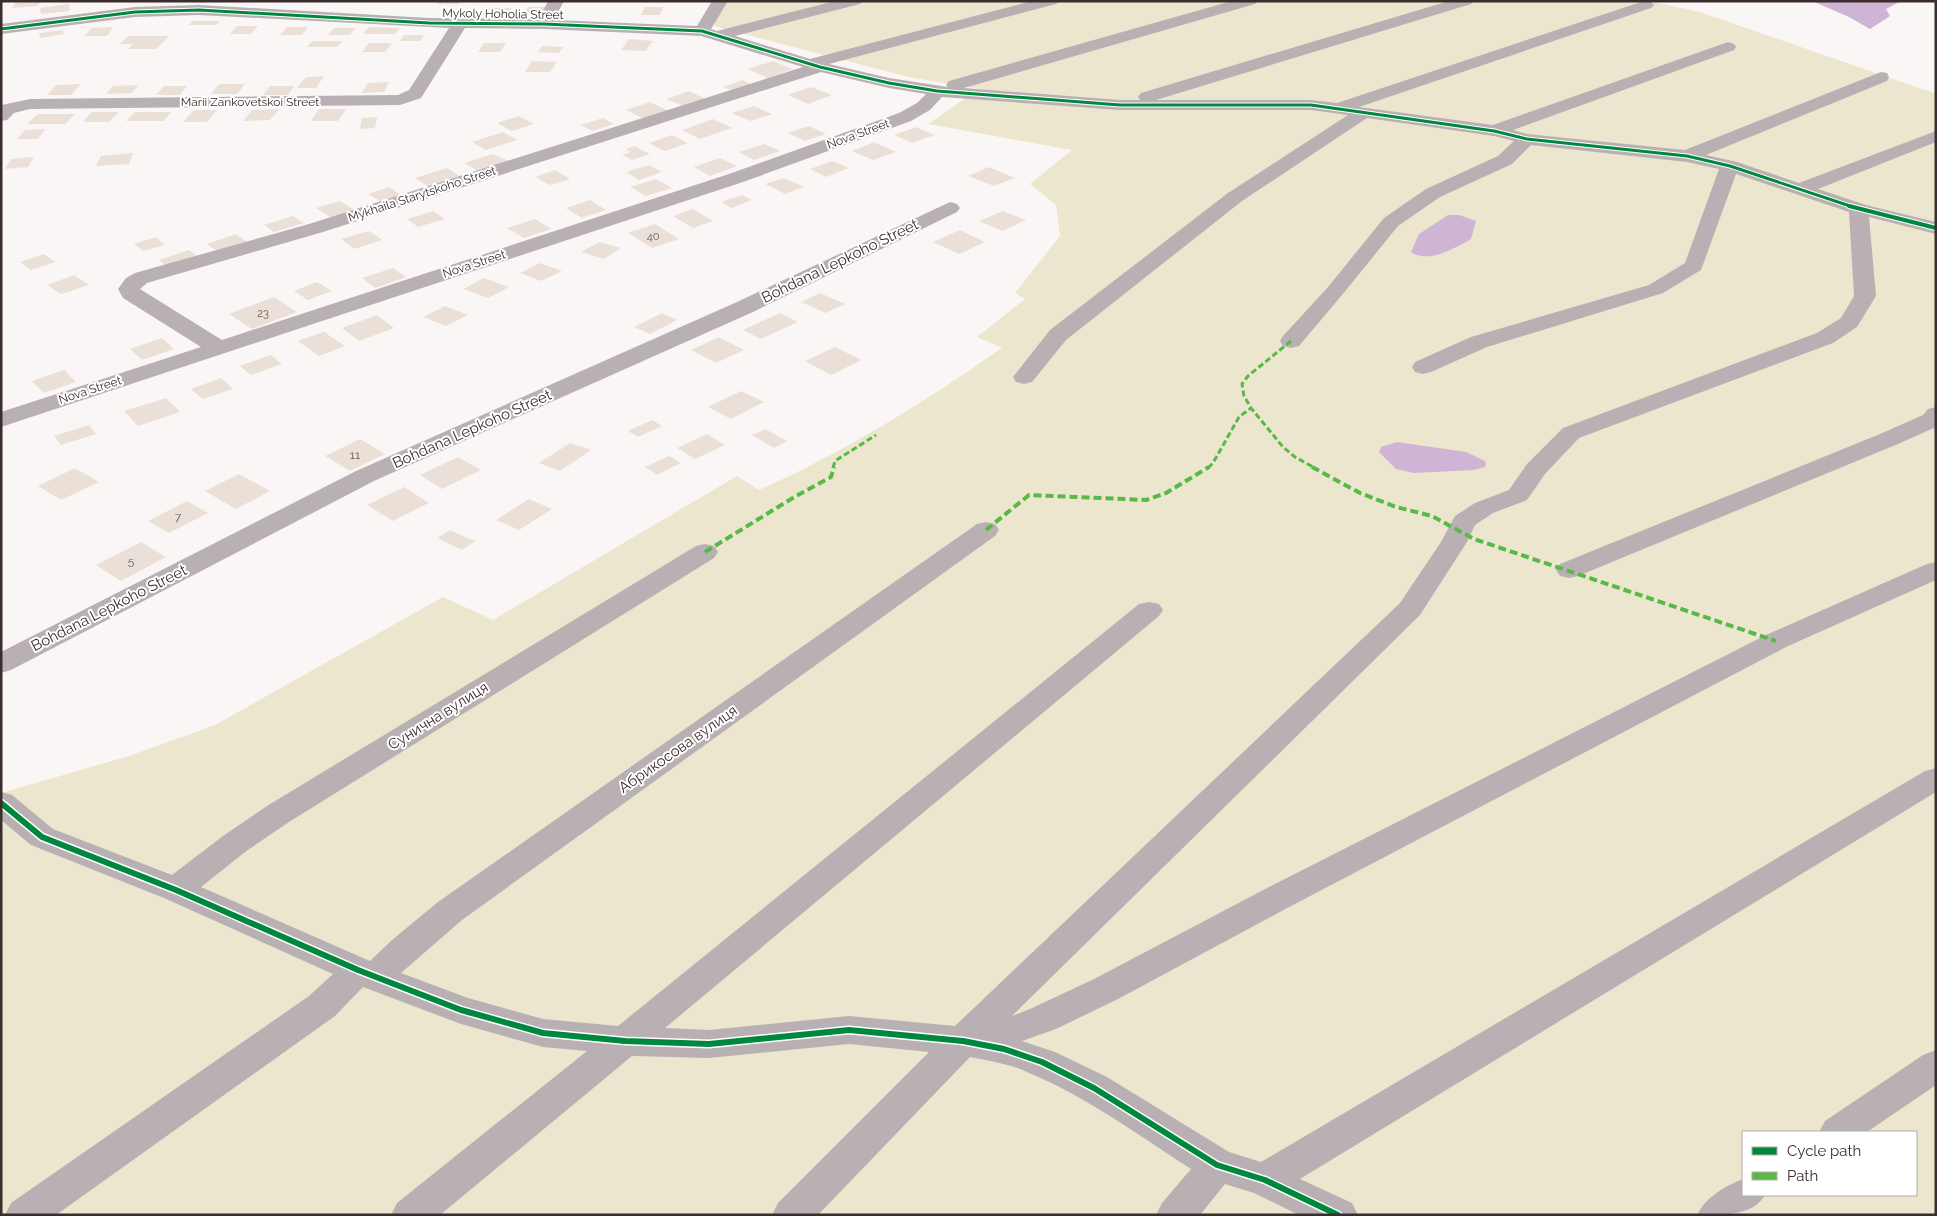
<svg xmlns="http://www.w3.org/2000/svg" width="1937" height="1216" font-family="Raleway,sans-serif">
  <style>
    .green { fill: #ece6ce; fill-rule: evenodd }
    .water { fill: #cfb4d5 }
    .building { fill: #ebe0d7 }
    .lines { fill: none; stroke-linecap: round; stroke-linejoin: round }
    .minor { fill: #b9b0b4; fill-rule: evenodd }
    .quiet-far1 { stroke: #58b947; stroke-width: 3; stroke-dasharray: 6 3; stroke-linecap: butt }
    .quiet { stroke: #58b947; stroke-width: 4; stroke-dasharray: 8 4; stroke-linecap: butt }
    .cycleway-far2-casing { stroke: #fff; stroke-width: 5 }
    .cycleway-far1-casing { stroke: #fff; stroke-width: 6 }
    .cycleway-casing { stroke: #fff; stroke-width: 9 }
    .cycleway-far2 { stroke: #00873e; stroke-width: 3 }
    .cycleway-far1 { stroke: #00873e; stroke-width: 4 }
    .cycleway { stroke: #00873e; stroke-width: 6 }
    .labels { text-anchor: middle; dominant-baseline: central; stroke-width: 4; stroke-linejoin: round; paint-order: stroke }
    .far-number-label { font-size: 11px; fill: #665a56 }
    .far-street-label { font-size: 12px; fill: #3a2d2b; stroke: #fff }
    .number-label { font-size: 12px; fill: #665a56 }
    .street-label { font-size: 15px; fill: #3a2d2b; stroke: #fff }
  </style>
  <rect width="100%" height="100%" fill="#faf6f6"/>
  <path class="green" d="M725 1H1649L1700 12 1936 94V1215H1V793L129 756 215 725 443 597 493 620 737 476 759 490C843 453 926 401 1002 348L977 337 1025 299 1015 293 1060 236 1056 205 1030 184 1072 150 928 124 979 89 908 77 713 26ZM1743 1132H1916V1195H1743Z"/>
  <g class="water">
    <polygon points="1812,1 1901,1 1886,9 1890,16 1870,29 1849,17"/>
    <path d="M1448 215H1459L1476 221 1471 239C1455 248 1429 264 1411 252L1419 234Z"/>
    <polygon points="1397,442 1466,452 1485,461 1486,464 1485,467 1474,470 1414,473 1396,469 1379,452 1381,447"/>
  </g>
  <g class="building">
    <polygon points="41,1 38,6 12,8 16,2"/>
    <polygon points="439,1 462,1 459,4 437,4"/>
    <polygon points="69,4 70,11 41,14 40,8"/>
    <polygon points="528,7 551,7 547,15 523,15"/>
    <polygon points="645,7 663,7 660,15 641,15"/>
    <polygon points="485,8 512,8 506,16 479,16"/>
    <polygon points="193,21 220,21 216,25 189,25"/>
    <polygon points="237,26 258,26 251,34 230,34"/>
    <polygon points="113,27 107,36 85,36 91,28"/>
    <polygon points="287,27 308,27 302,35 280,35"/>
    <polygon points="369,27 400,28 395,34 363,34"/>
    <polygon points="334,28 356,28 350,35 328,35"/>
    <polygon points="63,30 64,34 40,38 39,33"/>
    <polygon points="404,35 424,35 420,41 400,41"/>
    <polygon points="128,36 169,36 156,49 128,49 133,44 120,44"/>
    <polygon points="629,39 653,41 645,51 621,50"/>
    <polygon points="312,41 342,41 337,47 307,47"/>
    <polygon points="369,43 392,43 385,52 362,52"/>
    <polygon points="484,43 506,43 500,52 478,52"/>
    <polygon points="542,46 563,47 559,53 538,52"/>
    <polygon points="532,61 557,62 550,72 525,72"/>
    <polygon points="773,61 793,69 768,78 747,69"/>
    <polygon points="324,76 316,88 297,88 306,77"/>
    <polygon points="742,80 753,85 734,91 723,87"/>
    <polygon points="389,82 384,92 362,93 368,83"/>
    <polygon points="81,84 71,95 47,95 56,85"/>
    <polygon points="219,84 245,84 237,94 211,94"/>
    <polygon points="139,85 132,93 106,94 113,86"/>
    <polygon points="164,86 187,86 180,95 156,95"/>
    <polygon points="270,86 294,86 288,95 263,95"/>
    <polygon points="811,87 832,95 808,104 788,95"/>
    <polygon points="689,91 706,99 683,106 666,99"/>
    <polygon points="650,102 669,111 644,119 626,110"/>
    <polygon points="754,106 772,114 750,121 732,113"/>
    <polygon points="279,109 270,120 243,121 252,110"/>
    <polygon points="319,109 346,109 338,121 311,121"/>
    <polygon points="194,110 217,110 207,122 183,122"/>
    <polygon points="92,112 119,112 109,122 83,122"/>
    <polygon points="135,112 171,112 164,121 126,121"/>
    <polygon points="38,114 75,114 65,124 27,124"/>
    <polygon points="519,116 534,124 512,131 497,123"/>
    <polygon points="377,117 375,128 360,129 362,118"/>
    <polygon points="603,118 614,124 592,131 581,125"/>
    <polygon points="713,119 732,128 700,139 682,130"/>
    <polygon points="809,126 826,134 805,141 788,133"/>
    <polygon points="916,127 935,135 912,143 894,135"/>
    <polygon points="45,129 38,139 17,139 25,130"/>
    <polygon points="503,132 517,140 486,150 472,142"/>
    <polygon points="672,135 688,143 665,151 649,143"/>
    <polygon points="874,142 896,152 873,160 852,151"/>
    <polygon points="764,144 780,151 754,160 739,152"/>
    <polygon points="635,146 640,149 650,154 632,160 622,155 631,152 626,149"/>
    <polygon points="133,153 129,164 96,166 101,156"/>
    <polygon points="493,154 508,161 478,171 464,163"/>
    <polygon points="34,157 28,167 5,169 11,159"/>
    <polygon points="720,158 737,166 710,176 694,167"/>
    <polygon points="833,161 849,168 826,177 810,169"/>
    <polygon points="649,165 662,172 639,180 626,172"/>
    <polygon points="989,167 1015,178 994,186 968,176"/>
    <polygon points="447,168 459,176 428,186 415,178"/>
    <polygon points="555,170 570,179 550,185 535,177"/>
    <polygon points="784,178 804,187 785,194 765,184"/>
    <polygon points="656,179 672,188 646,196 630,187"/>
    <polygon points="389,187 401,195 380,201 368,194"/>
    <polygon points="742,195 752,200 731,208 721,202"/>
    <polygon points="590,200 606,210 582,218 566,208"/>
    <polygon points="340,201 354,210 330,217 316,208"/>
    <polygon points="693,209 713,221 693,228 673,216"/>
    <polygon points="433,211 445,219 418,227 407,219"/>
    <polygon points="1003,211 1026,220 1002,231 979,221"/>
    <polygon points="293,216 304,223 274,232 264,225"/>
    <polygon points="535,219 551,229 524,238 507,228"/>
    <polygon points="655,224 679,239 652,248 628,233"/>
    <polygon points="960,230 985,242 959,254 933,242"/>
    <polygon points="369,231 382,240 354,249 341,239"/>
    <polygon points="236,234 247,242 217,251 207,244"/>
    <polygon points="156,237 165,245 143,251 134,244"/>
    <polygon points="599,242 621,248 604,259 581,252"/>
    <polygon points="189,250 199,258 169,268 159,260"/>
    <polygon points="44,254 55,262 31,270 20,262"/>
    <polygon points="540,263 562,271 541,281 520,273"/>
    <polygon points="393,268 406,277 375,288 362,278"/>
    <polygon points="74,275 89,285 61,294 47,285"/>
    <polygon points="484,278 509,287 488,298 463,289"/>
    <polygon points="317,282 332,291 308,300 294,291"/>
    <polygon points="820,293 845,304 826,313 801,302"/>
    <polygon points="274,297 297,312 252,329 229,314"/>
    <polygon points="445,306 468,315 446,326 423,317"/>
    <polygon points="662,313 677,320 650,334 634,327"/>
    <polygon points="780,313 798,322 761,339 743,330"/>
    <polygon points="377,315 394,328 359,341 342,328"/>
    <polygon points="324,332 345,346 319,356 298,341"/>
    <polygon points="719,337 744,350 716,363 691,350"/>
    <polygon points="162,338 174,349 142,360 130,349"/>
    <polygon points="835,347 861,360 831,375 805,361"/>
    <polygon points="271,355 282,364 251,375 240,366"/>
    <polygon points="64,370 76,382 44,393 32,381"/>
    <polygon points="221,378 233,389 203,399 191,389"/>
    <polygon points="741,391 764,402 731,419 708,407"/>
    <polygon points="166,398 180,412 138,426 124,411"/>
    <polygon points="652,420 662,426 638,437 628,431"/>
    <polygon points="89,425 96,434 61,445 54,436"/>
    <polygon points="765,429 787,441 774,448 752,435"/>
    <polygon points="707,434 725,445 695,459 677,448"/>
    <polygon points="360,439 385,454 350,471 325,456"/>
    <polygon points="570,443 591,450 560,471 539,463"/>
    <polygon points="669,456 681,463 657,475 645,467"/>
    <polygon points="458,457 481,470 442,489 420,475"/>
    <polygon points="75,468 99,482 61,500 38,486"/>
    <polygon points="239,474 270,491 236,509 205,491"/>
    <polygon points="404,487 429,503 393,521 367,505"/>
    <polygon points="529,499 552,509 519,530 496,520"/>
    <polygon points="187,501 208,513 169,533 148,521"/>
    <polygon points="450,530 475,541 462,550 437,538"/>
    <polygon points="141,542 166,557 121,581 96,565"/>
  </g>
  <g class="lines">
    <g class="minor">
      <path d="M548 1H564L554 20 697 26 712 1H728L711 29 717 31 835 1H863L860 4 735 36 810 59 1032 1H1059L1056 4 829 64 889 78 948 87 946 85 949 81 1232 1H1258L1255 4 964 88 1120 100H1140L1138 97 1141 93 1449 1H1474L1471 4 1156 100H1311L1337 103 1641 2 1650 1 1654 5 1651 8 1359 107 1493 125 1728 42 1734 44 1736 47 1734 50 1513 130 1527 134 1685 150 1881 72 1887 73 1889 77 1887 81 1706 155 1737 162 1799 183 1936 131V142L1818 189 1866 205 1936 222V234L1869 217 1876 296 1857 327 1833 343 1579 438 1545 474 1527 500 1493 513 1475 525 1467 542 1420 615 1012 1016 1030 1009 1094 979 1269 887 1766 635 1927 564 1936 562V580L1786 647 1293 905 1118 999 1056 1029 1022 1041 1055 1052 1107 1077 1229 1152 1261 1162 1925 771 1936 768V792L1300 1179 1352 1203 1358 1215H1299L1254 1193 1225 1184 1200 1215H1156L1162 1203 1191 1169C1138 1135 1087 1097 1029 1073 1011 1064 990 1061 970 1057L818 1215H772L778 1203 929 1052 849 1044 709 1058 632 1056 440 1215H391L397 1203 587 1051 543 1047 461 1024 363 987 335 1016 56 1215H5L11 1203 309 996 333 974 164 898 31 845 1 820V792L12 795 53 829 172 875 223 836 267 806 696 546 705 544 714 546 718 552 714 558 289 822 245 852 201 887 370 961 392 940 438 902 977 524 986 522 995 524 999 530 995 536 462 920 401 973 468 998 543 1019 618 1026 1139 604 1149 602 1159 604 1163 610 1159 616 665 1028 709 1030 849 1016 955 1026 1400 603 1441 542 1455 516 1475 503 1509 490 1527 464 1563 428 1817 333 1841 318 1854 296 1849 212 1736 174 1701 270 1663 293 1487 347 1431 372 1423 374 1415 372 1412 367 1415 362 1471 337 1649 285 1685 263 1719 169 1687 162 1531 145 1512 164 1440 197 1398 226 1342 295 1299 346 1291 348 1283 346 1280 341 1283 336 1328 287 1384 218 1426 189 1498 156 1514 141 1494 136 1367 118 1242 201 1066 340 1032 382 1024 384 1016 382 1013 377 1050 330 1228 193 1348 115 1311 110H1120L942 97 930 110 911 121 743 182 1 427V412L201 347 123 298 118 289 126 278 135 273 309 224 803 67 701 36 544 29 465 28 421 98 400 105 30 109 14 113 7 120 1 121 2 105 30 99 398 95 409 90 449 28 199 15 135 17 1 34V24L135 7 199 5 429 18 539 19ZM821 72 889 88 926 94 917 103 899 113 729 174 222 340 140 289 147 283 157 280 323 232Z"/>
      <polygon points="950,202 957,204 960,208 957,212 753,312 374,481 11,670 1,673 1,652 356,471 737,302"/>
      <polygon points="1936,407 1936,427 1898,444 1578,576 1569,578 1560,576 1556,570 1560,564 1880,434 1923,415 1928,409"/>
      <polygon points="1936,1050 1936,1085 1867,1132 1819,1132 1825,1121 1923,1055"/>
      <path d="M1743 1179V1195H1765C1753 1216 1724 1215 1697 1215 1706 1197 1725 1186 1743 1179Z"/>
    </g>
    <g class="quiet-far1">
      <polyline points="1291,341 1248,376 1242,384 1244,396 1251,408 1283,447 1295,457 1315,468"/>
      <polyline points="833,468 835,461 876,435"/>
      <polyline points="1208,468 1213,463 1239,417 1251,408"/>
    </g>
    <g class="quiet">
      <polyline points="1312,467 1360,493 1396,507 1432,516 1474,539 1776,641"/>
      <polyline points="986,530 1029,495 1146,500 1166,493 1209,467"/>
      <polyline points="705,552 796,496 831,477 834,467"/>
    </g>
    <defs>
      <polyline id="cycleway-far2" points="1,29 135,12 199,10 429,23 544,24 702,31 820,67 889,83 937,91 1120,105 1311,105 1494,131 1527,139 1687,156 1730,166 1853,207"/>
      <polyline id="cycleway-far1" points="1849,206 1936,228"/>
      <polyline id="cycleway" points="1,803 42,837 176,890 358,970 461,1010 543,1033 625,1041 709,1044 849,1030 963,1041 1004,1049 1042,1062 1094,1088 1217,1165 1265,1180 1338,1215"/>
    </defs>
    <use href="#cycleway-far2" class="cycleway-far2-casing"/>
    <use href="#cycleway-far1" class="cycleway-far1-casing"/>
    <use href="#cycleway" class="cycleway-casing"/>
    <use href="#cycleway-far2" class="cycleway-far2"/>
    <use href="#cycleway-far1" class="cycleway-far1"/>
    <use href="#cycleway" class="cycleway"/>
  </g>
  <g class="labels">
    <g class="far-number-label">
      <text x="653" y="236">40</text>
      <text x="263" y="313">23</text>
    </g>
    <g class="far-street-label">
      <text transform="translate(503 14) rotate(1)">Mykoly Hoholia Street</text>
      <text x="250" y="102">Marii Zankovetskoi Street</text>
      <text transform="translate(858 134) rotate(-20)">Nova Street</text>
      <text transform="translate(422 194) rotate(-18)">Mykhaila Starytskoho Street</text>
      <text transform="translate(474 264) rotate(-18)">Nova Street</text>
      <text transform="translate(90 390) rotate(-18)">Nova Street</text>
    </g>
    <g class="number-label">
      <text x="355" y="455">11</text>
      <text x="178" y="517">7</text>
      <text x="131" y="561">5</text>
    </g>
    <g class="street-label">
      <text transform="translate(840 261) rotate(-26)">Bohdana Lepkoho Street</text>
      <text transform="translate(472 429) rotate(-24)">Bohdana Lepkoho Street</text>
      <text transform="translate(109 608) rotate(-27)">Bohdana Lepkoho Street</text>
      <text transform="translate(438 716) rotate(-32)">Сунична вулиця</text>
      <text transform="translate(678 749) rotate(-35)">Абрикосова вулиця</text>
    </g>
  </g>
  <rect width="1937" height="1216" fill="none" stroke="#3a2d2b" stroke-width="5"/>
  <rect x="1742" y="1131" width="175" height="65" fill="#ffffff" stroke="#b0abaa"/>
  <rect x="1752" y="1147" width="25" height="8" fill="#00873e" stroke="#b0abaa"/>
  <text x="1787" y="1156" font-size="15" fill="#3a2d2b">Cycle path</text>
  <rect x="1752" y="1172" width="25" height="8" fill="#58b947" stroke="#b0abaa"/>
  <text x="1787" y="1181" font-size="15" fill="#3a2d2b">Path</text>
</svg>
